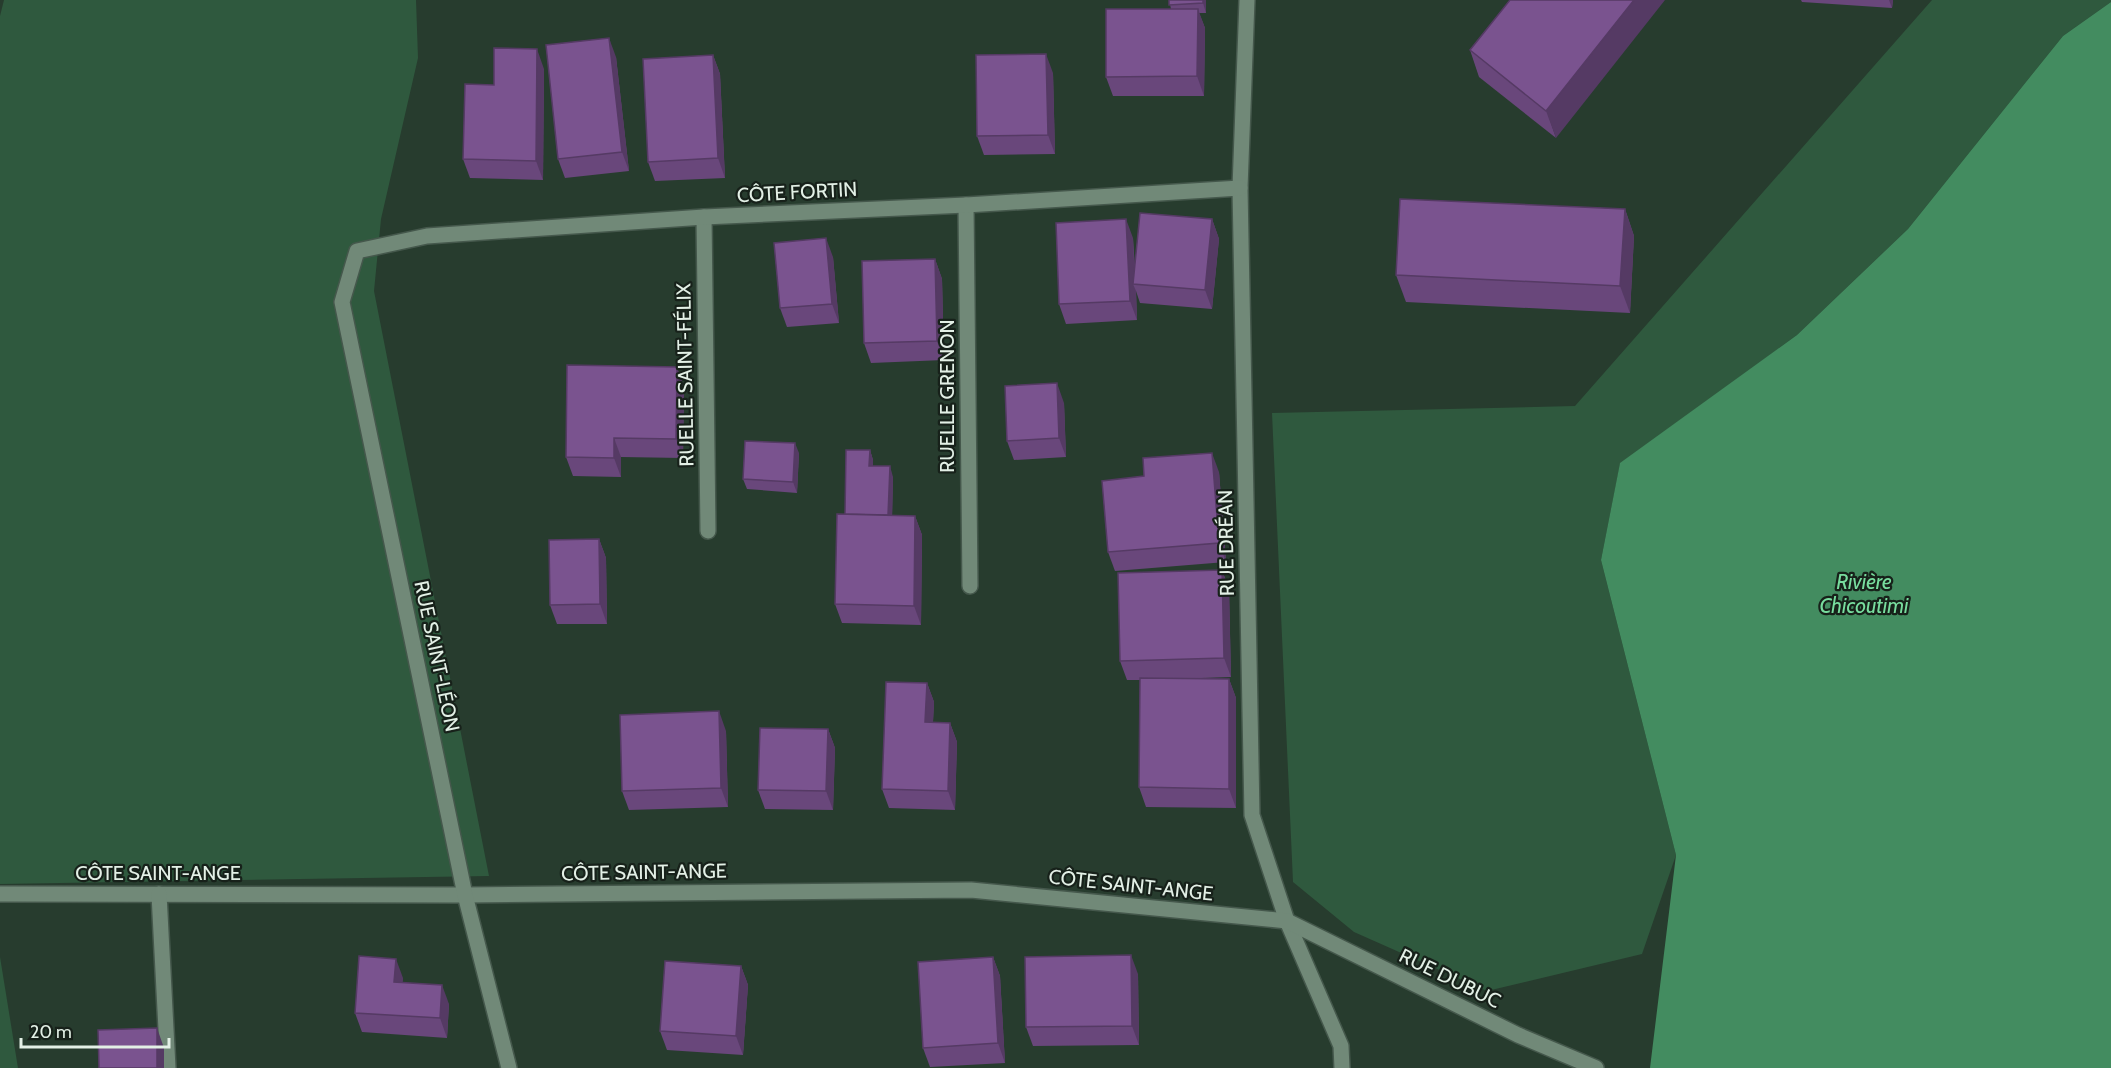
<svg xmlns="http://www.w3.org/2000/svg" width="2111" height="1068" font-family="Cabin,sans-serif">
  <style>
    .green { fill: #2f593e }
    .water { fill: #438c60 }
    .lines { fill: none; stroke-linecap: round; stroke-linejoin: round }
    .minor-casing { stroke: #45584c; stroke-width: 18 }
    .minor { stroke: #718978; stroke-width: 15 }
    .wall { fill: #69477b }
    .shaded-wall { fill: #553a64 }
    .building { fill: #7a538f; stroke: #553a64; stroke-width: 1.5 }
    .labels { text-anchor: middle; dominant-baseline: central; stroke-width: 4.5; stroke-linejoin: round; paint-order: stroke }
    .street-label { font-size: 20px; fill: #e3f0e6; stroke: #17211a }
    .water-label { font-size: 21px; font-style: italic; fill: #78dd9e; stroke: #17211a }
  </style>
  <rect width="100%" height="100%" fill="#273c2e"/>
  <g class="green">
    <polygon points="4,0 416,0 418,58 381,219 374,291 489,876 0,884 0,16"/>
    <polygon points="1932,0 2111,0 2111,2 2063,36 1908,229 1797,335 1620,464 1601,560 1676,855 1642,954 1487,991 1354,932 1293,882 1272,413 1575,406"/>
    <polygon points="0,957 18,1068 0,1068"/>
  </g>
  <polygon class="water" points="2111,2 2111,1068 1650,1068 1676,855 1601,560 1620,463 1797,335 1908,229 2063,36"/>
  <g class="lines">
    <defs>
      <g id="minor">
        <polyline points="1247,0 1240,188 1252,815 1287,921 1341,1046 1342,1068"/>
        <polyline points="966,205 970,586"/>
        <polyline points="704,217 708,531"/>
        <polyline points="0,894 465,895 971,890 1287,921 1518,1035 1596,1068"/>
        <polyline points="159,894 168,1068"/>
        <polyline points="509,1068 465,895 342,302 357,251 427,236 704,217 966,205 1240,188"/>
      </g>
    </defs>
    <use href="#minor" class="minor-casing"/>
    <use href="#minor" class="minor"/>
  </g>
  <g class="wall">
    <polygon points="1169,0 1206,0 1206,13 1199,13 1205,28 1204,96 1113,96 1106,77 1171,9"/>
    <polygon points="1510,0 1556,138 1479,77 1470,50"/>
    <polygon points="1801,0 1893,0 1892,8 1802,2"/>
    <polygon points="713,55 720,74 725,178 655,181 648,162"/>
    <polygon points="616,57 629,171 565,178 558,159"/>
    <polygon points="544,69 543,180 470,178 463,159 494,85"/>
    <polygon points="1053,73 1055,154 984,155 977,136"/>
    <polygon points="1625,209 1634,236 1630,313 1406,302 1396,275"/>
    <polygon points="1212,219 1219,239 1212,309 1140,303 1136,291 1137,320 1066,324 1059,304 1133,238 1135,268"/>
    <polygon points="833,257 839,323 787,327 780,308"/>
    <polygon points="935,259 942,279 944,360 871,363 864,343"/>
    <polygon points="684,386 683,458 621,457 621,477 573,476 566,457"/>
    <polygon points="1064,403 1066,457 1014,460 1007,441"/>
    <polygon points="870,450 873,460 873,466 893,477 892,515 915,516 922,535 921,625 842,623 835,604 845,514"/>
    <polygon points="799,453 797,493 747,489 743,479"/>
    <polygon points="1219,472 1226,562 1115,571 1108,552"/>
    <polygon points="599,539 606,558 607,624 557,624 550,605"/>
    <polygon points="1222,570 1229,589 1231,677 1172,679 1229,679 1236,698 1236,808 1146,807 1139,787 1140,680 1127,680 1120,661"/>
    <polygon points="927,683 934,702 933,722 950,723 957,742 955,810 889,808 882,789"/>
    <polygon points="828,729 835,748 833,810 765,809 758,790"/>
    <polygon points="726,731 728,807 629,810 622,791"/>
    <polygon points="993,957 1000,976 1005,1063 930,1067 923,1048"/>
    <polygon points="741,966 748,985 743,1055 667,1050 660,1031"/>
    <polygon points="1138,974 1139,1045 1033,1046 1026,1027"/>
    <polygon points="403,978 402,983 449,1004 447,1038 362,1032 355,1013"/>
  </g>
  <g class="shaded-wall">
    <polygon points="1203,0 1206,0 1206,13 1203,3"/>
    <polygon points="1634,0 1665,0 1556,138 1546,111"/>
    <polygon points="1889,0 1893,0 1892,8"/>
    <polygon points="1198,9 1205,28 1204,96 1197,76"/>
    <polygon points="609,38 616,57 629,171 622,152"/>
    <polygon points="537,49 544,69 543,180 536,161"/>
    <polygon points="1046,54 1053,73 1055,154 1048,135"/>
    <polygon points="713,55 720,74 725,178 718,158"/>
    <polygon points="1625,209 1634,236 1630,313 1620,286"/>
    <polygon points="1126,219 1133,238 1135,284 1133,284 1136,291 1137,320 1130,301"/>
    <polygon points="1212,219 1219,239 1212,309 1205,290"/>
    <polygon points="826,238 833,257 839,323 832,304"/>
    <polygon points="935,259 942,279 944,360 937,341"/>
    <polygon points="677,367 684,386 683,458 676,439"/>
    <polygon points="1057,383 1064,403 1066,457 1059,438"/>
    <polygon points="614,438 621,457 621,477 614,458"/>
    <polygon points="795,443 799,453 797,493 793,482"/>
    <polygon points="870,450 873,460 873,476 869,466"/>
    <polygon points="1212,453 1219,472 1226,562 1219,543"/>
    <polygon points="890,466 893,477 892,525 888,515"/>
    <polygon points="915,516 922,535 921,625 914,606"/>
    <polygon points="599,539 606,558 607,624 600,604"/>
    <polygon points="1222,570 1229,589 1231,677 1224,658"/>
    <polygon points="1229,679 1236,698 1236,808 1229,789"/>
    <polygon points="927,683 934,702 932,741 925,722"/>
    <polygon points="719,711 726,731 728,807 721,788"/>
    <polygon points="950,723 957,742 955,810 948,791"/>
    <polygon points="828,729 835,748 833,810 826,791"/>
    <polygon points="1131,955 1138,974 1139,1045 1132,1026"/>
    <polygon points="993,957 1000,976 1005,1063 998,1043"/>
    <polygon points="396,959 403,978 401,1001 394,982"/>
    <polygon points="741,966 748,985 743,1055 736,1036"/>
    <polygon points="442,985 449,1004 447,1038 440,1018"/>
    <polygon points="157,1028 164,1048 164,1068 157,1068"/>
  </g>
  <g class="building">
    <polygon points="1169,0 1203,0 1203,3 1169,5"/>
    <polygon points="1510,0 1634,0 1546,111 1470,50"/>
    <polygon points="1106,9 1198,9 1197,76 1106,77"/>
    <polygon points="609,38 622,152 558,159 546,45"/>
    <polygon points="494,48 537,49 536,161 463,159 465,84 494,85"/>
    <polygon points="1046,54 1048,135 977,136 976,55"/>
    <polygon points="713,55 718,158 648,162 643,59"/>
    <polygon points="1400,199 1625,209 1620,286 1396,275"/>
    <polygon points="1140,213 1212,219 1205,290 1133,284"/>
    <polygon points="1126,219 1130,301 1059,304 1056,223"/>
    <polygon points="826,238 832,304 780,308 774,243"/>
    <polygon points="935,259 937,341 864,343 862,261"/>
    <polygon points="567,365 677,367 676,439 614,438 614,458 566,457"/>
    <polygon points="1057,383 1059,438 1007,441 1005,386"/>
    <polygon points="745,441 795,443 793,482 743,479"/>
    <polygon points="846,450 870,450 869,466 890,466 888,515 845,514"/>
    <polygon points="1212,453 1219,543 1108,552 1102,481 1144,476 1143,458"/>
    <polygon points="837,514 915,516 914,606 835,604"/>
    <polygon points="599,539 600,604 550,605 549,540"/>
    <polygon points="1222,570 1224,658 1120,661 1118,573"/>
    <polygon points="1140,678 1229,679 1229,789 1139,787"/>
    <polygon points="886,682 927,683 925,722 950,723 948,791 882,789"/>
    <polygon points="719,711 721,788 622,791 620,715"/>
    <polygon points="760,728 828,729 826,791 758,790"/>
    <polygon points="1131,955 1132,1026 1026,1027 1025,957"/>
    <polygon points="359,956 396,959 394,982 442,985 440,1018 355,1013"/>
    <polygon points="993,957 998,1043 923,1048 918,962"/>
    <polygon points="665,961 741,966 736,1036 660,1031"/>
    <polygon points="157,1028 157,1068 99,1068 98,1030"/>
  </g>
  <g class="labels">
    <g class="street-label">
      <text transform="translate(797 192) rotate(-3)">CÔTE FORTIN</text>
      <text transform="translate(685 375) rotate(-91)">RUELLE SAINT-FÉLIX</text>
      <text transform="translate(947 396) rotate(-90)">RUELLE GRENON</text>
      <text transform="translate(1226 543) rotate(-91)">RUE DRÉAN</text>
      <text transform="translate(437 656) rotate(78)">RUE SAINT-LÉON</text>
      <text transform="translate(644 872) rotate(-1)">CÔTE SAINT-ANGE</text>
      <text x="158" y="873">CÔTE SAINT-ANGE</text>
      <text transform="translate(1131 885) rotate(6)">CÔTE SAINT-ANGE</text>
      <text transform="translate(1450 978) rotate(26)">RUE DUBUC</text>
    </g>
    <g class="water-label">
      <text x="1864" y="581">Rivière<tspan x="1864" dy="24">Chicoutimi</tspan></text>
    </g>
  </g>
  <path d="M21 1038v9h148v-9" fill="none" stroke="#e3f0e6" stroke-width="3"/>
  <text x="30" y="1038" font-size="18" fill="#e3f0e6" stroke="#17211a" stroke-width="4.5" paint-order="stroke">20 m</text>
</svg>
